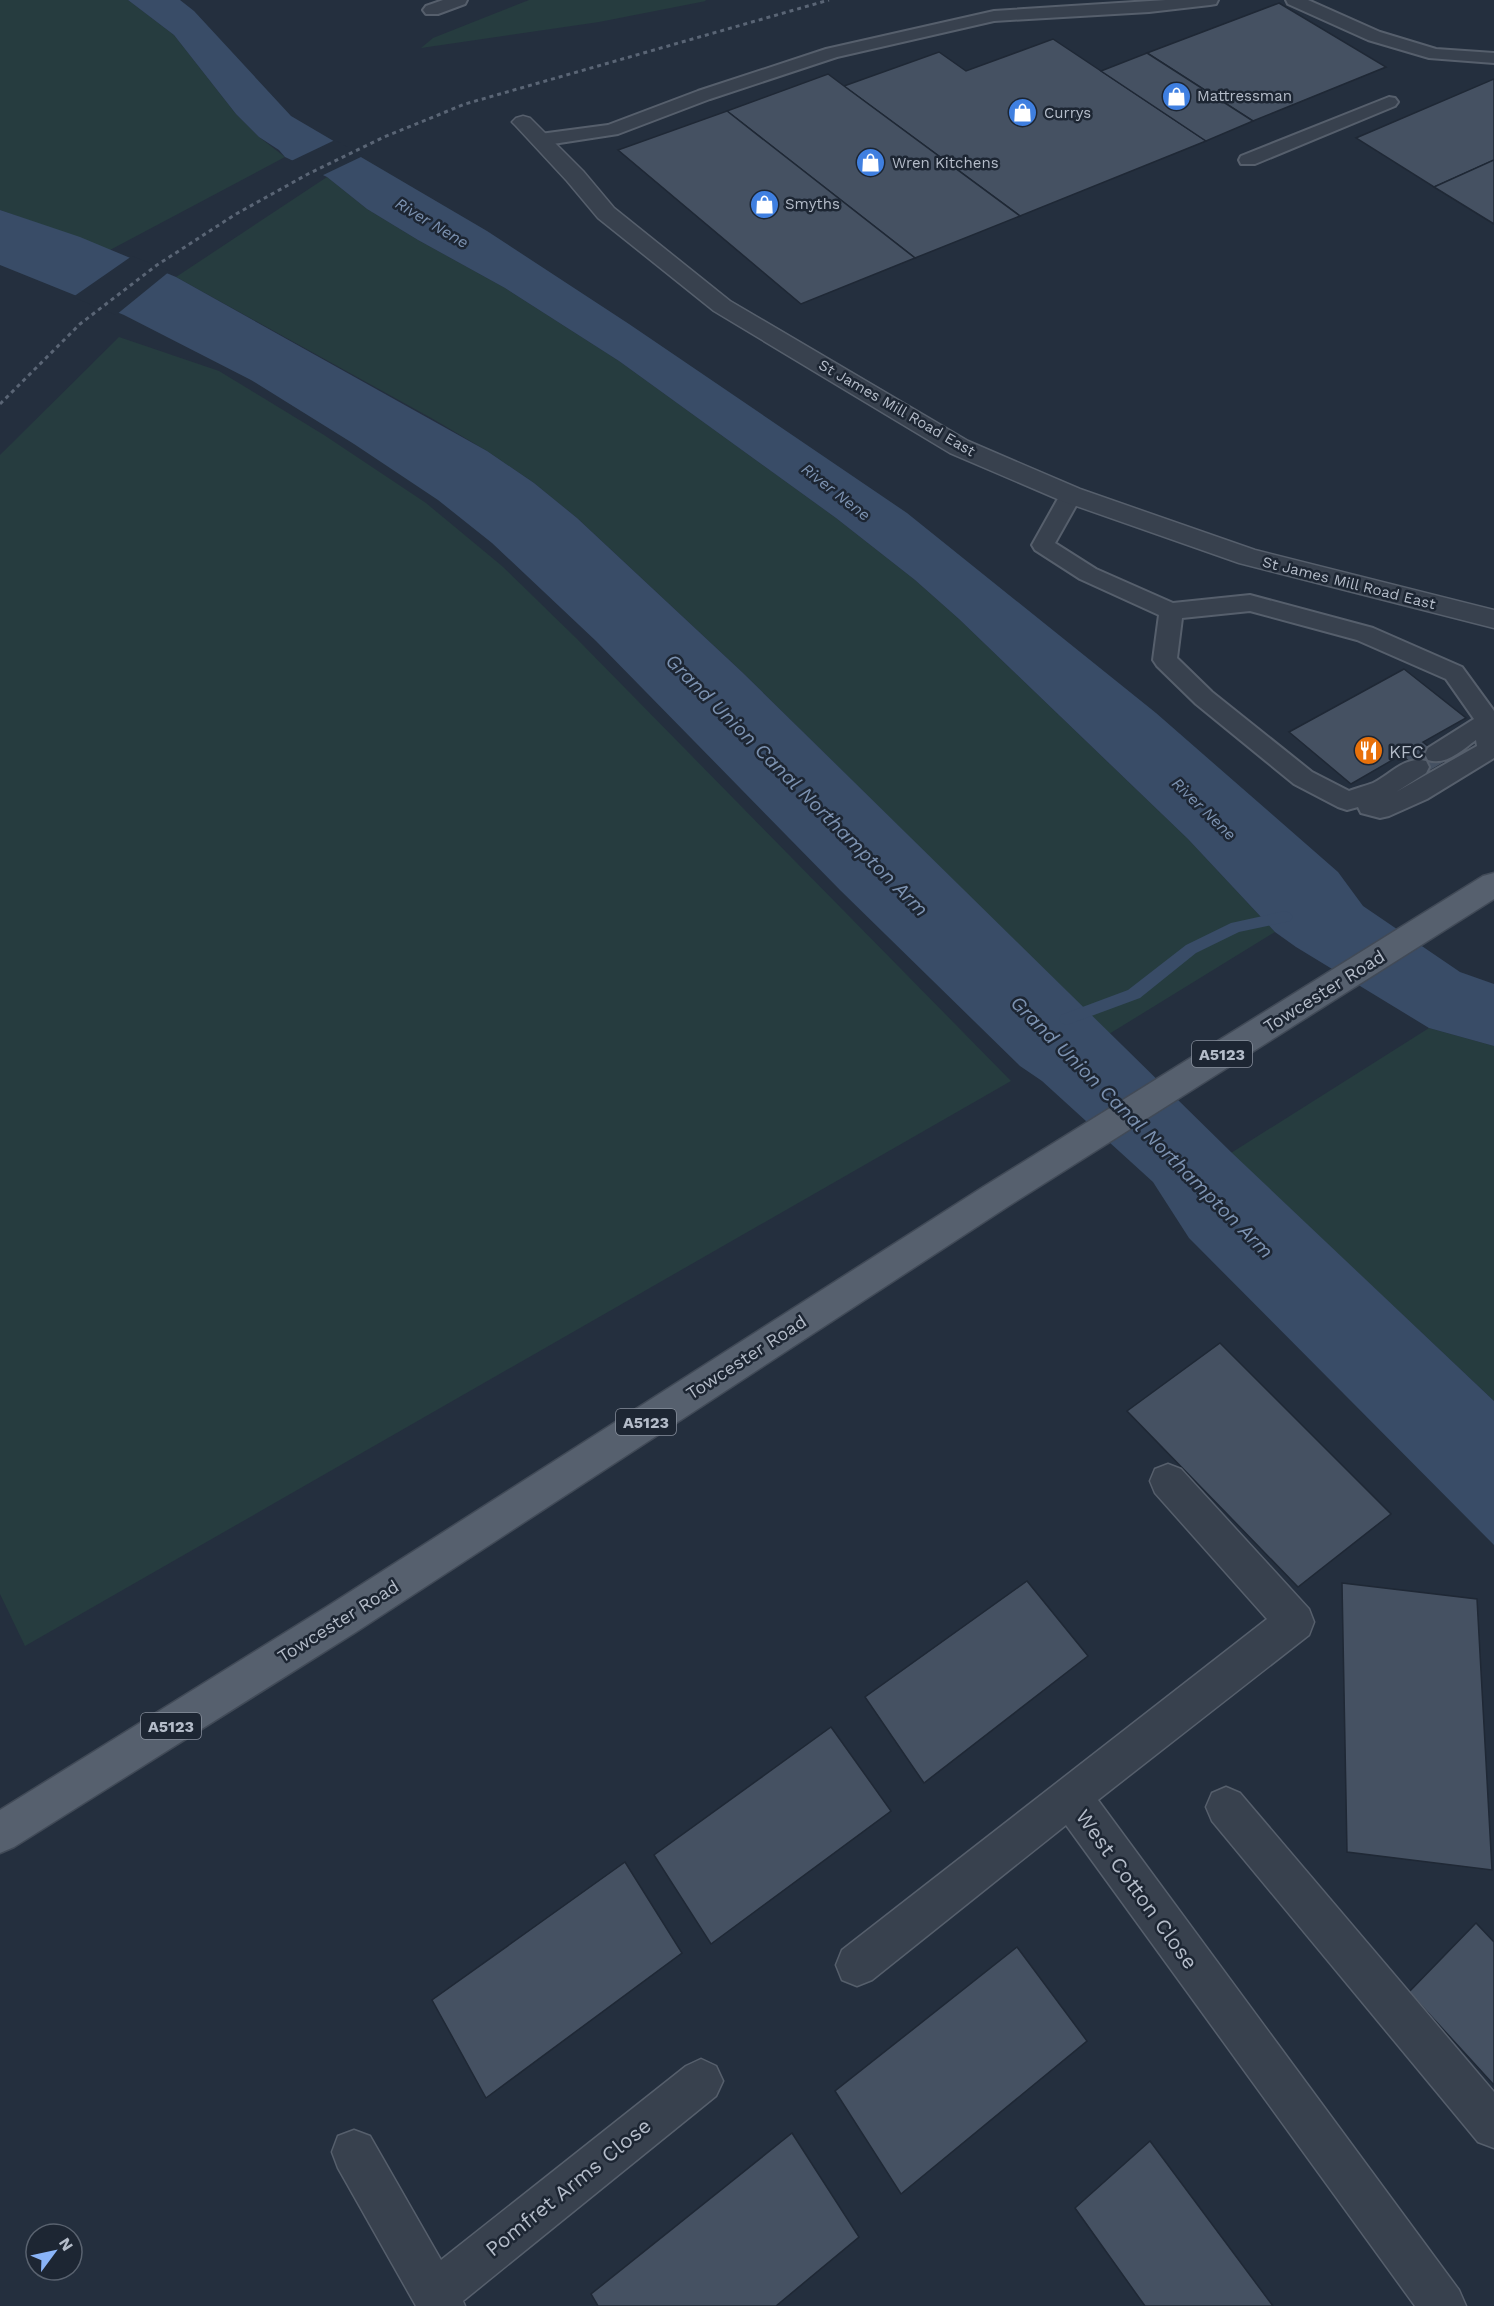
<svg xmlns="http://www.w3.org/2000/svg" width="1494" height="2306" font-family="'Work Sans',sans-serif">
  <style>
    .green { fill: #263c3f }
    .water { fill: #394c67 }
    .pier { fill: #242f3e }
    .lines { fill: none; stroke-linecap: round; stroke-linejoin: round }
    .stream { fill: #394c67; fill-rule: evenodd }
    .building { fill: #455162; stroke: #1f2835; stroke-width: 1.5 }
    .service-casing { stroke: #565f6c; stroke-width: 4 }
    .minor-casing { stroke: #565f6c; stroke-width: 3 }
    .primary-casing { stroke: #414a57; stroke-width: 3 }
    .service { fill: #38414e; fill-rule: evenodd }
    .minor { fill: #38414e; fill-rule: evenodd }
    .primary { fill: #56606e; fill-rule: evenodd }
    .rail { stroke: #5a6575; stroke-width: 3; stroke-dasharray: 4 4; stroke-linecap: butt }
    .labels { text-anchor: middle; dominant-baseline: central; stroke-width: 5; stroke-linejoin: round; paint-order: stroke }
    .far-poi-label { font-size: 15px; fill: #b4bcc9; stroke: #1d2633; text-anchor: start }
    .far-street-label { font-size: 15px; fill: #b4bcc9; stroke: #1d2633 }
    .far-water-label { font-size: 16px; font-style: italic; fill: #7c92b1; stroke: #1d2633 }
    .shield { fill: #1d2633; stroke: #878f9c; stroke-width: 1.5 }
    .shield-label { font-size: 16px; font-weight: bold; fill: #b4bcc9 }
    .poi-label { font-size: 18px; fill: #b4bcc9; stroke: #1d2633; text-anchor: start }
    .street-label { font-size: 18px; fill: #b4bcc9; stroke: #1d2633 }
    .water-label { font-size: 20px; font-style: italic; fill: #7c92b1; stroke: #1d2633 }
    .near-street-label { font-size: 21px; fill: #b4bcc9; stroke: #1d2633 }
  </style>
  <rect width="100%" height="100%" fill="#242f3e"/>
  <g class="green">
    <polygon points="0,0 128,0 174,35 236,114 259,137 285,157 110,250 0,210"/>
    <polygon points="529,0 705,0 706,1 599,22 421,48 433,38"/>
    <polygon points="327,177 367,209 418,240 505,288 619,361 836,518 915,580 959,619 1188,839 1275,932 1109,1034 742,672 577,518 534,483 487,451 433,419 176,277"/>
    <polygon points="119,337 219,371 324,435 426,503 502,566 577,639 1011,1081 25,1646 0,1594 0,455"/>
    <polygon points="1429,1028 1494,1046 1494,1401 1231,1153"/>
  </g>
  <g class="water">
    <polygon points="128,0 180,0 194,11 291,116 487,231 629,324 907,513 1156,713 1338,872 1363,906 1460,972 1494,984 1494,1046 1429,1028 1296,947 1275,932 1188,839 959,619 915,580 836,518 619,361 505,288 418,240 367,209 327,177 285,157 279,150 259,137 236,114 174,35"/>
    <polygon points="0,210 80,237 176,277 487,451 534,483 577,518 742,672 1231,1152 1494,1401 1494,1545 1189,1238 1153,1182 1042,1081 1020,1066 840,890 596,641 492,543 438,500 354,444 251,380 124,315 0,265"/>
  </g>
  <g class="pier">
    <polygon points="335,140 363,156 319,177 289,162"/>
    <polygon points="132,256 170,271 116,315 73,297"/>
  </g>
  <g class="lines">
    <polygon class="stream" points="1285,911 1290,913 1293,917 1290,921 1239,932 1196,953 1140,998 1067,1025 1061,1023 1059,1019 1061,1015 1128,990 1186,945 1231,923"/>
  </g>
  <g class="building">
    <polygon points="1279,3 1386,67 1253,121 1147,53"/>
    <polygon points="1053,39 1206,141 1020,216 844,86 939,52 966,71"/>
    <polygon points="1147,53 1253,121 1206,141 1101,71"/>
    <polygon points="828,74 844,86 1020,216 915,258 727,111"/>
    <polygon points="1494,79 1494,160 1434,187 1356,138"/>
    <polygon points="727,111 915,258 801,304 618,150"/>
    <polygon points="1494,160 1494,224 1434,187"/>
    <polygon points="1404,669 1466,718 1423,742 1447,761 1425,774 1401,755 1351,784 1289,732"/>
    <polygon points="1220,1343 1391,1514 1298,1587 1127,1411"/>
    <polygon points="1027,1581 1088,1656 924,1783 865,1697"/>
    <polygon points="1342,1583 1477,1599 1492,1870 1347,1852"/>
    <polygon points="831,1727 891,1811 711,1944 654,1855"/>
    <polygon points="625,1862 682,1953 486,2098 432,2000"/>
    <polygon points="1476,1923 1494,1942 1494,2085 1409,1992"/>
    <polygon points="1017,1947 1087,2041 901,2194 835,2091"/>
    <polygon points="792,2133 859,2237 776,2306 598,2306 591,2294"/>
    <polygon points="1150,2141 1273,2306 1145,2306 1075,2208"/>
  </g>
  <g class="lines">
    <defs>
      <g id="service">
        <polygon points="443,0 467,0 465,4 438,14 426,14 423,10 426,6"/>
        <polygon points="1166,0 1218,0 1216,4 1210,5 1149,12 994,21 837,57 710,99 618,134 540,146 534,144 531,140 534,136 540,134 608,125 698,91 826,49 994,11"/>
        <polygon points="1286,0 1308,0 1380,32 1436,49 1494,53 1494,63 1429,58 1368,40 1288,4"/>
        <polygon points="1389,97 1395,98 1398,102 1395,106 1255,164 1241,164 1239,160 1241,156"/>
        <path d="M1071 488 1079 490 1082 495 1055 543 1096 569 1173 603 1250 595 1373 628 1462 667 1494 711V758L1427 799 1389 816 1380 818 1361 813 1358 807 1347 810 1338 807 1294 784 1196 704 1157 666 1153 660 1159 615 1080 579 1035 550 1032 545 1060 495 1063 490ZM1250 611 1357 640 1446 679 1474 719 1428 748 1425 754 1428 760C1446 766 1462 750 1476 740L1477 746 1396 792 1426 773 1429 767 1426 761C1405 755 1390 775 1373 783 1365 786 1357 788 1349 791L1312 772 1212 692 1177 658 1182 618Z"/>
      </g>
      <g id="minor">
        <polygon points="523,116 530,118 583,171 614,208 730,301 968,441 1080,489 1255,550 1494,610 1494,628 1239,563 1062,501 950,453 714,311 598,218 567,181 516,126 512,122 516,118"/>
        <polygon points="1168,1464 1181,1469 1309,1609 1314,1622 1309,1635 1098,1800 1459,2290 1466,2306 1415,2306 1066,1825 872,1980 857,1986 842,1980 836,1965 842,1950 1267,1619 1155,1493 1150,1481 1155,1469"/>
        <polygon points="1226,1787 1240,1793 1494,2092 1494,2148 1478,2142 1212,1821 1206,1807 1212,1793"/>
        <polygon points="701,2059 716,2066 723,2081 716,2096 463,2301 465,2306 416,2306 338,2168 332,2152 338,2136 354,2130 370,2136 441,2260 686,2066"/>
      </g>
      <polygon id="primary" points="1494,873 1494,899 1007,1207 356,1632 14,1847 0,1853 0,1810 328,1606 983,1187 1483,876"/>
    </defs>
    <use href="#service" class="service-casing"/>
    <use href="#minor" class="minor-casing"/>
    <use href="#primary" class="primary-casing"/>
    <use href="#service" class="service"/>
    <use href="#minor" class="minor"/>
    <use href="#primary" class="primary"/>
    <polyline class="rail" points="0,404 80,324 157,265 236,214 308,174 384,137 465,104 829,0"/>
  </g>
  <defs>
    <symbol id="shop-disc" viewBox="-11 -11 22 22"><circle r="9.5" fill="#3f7fe0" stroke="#1d2633"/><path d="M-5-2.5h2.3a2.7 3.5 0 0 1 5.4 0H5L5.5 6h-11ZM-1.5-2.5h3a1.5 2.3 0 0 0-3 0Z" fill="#fff"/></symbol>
    <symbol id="restaurant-disc" viewBox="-11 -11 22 22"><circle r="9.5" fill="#e8710a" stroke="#1d2633"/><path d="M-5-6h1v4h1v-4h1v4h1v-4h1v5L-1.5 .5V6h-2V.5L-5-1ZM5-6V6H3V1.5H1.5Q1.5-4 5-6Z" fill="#fff"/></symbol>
  </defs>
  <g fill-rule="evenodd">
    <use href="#shop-disc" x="1160" y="80" width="33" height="33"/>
    <use href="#shop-disc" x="1006" y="96" width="33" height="33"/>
    <use href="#shop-disc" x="854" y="146" width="33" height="33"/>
    <use href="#shop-disc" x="748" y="188" width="33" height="33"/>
    <use href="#restaurant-disc" x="1352" y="734" width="33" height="33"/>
  </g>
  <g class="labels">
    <g class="far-poi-label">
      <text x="1197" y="96">Mattressman</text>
      <text x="1044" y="113">Currys</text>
      <text x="892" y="163">Wren Kitchens</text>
      <text x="785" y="204">Smyths</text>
    </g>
    <g class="far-street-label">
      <text transform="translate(897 408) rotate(30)">St James Mill Road East</text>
      <text transform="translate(1349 583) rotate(14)">St James Mill Road East</text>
    </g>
    <g class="far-water-label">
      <text transform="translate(432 223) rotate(31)">River Nene</text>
      <text transform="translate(836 492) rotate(38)">River Nene</text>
      <text transform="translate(1204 809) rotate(44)">River Nene</text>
    </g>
    <g class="shield">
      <rect x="1192" y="1041" width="60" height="26" rx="4.5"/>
      <rect x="616" y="1409" width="60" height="26" rx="4.5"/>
      <rect x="141" y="1713" width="60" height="26" rx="4.5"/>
    </g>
    <g class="shield-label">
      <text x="1222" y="1054">A5123</text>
      <text x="646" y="1422">A5123</text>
      <text x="171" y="1726">A5123</text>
    </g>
    <g class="poi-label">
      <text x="1389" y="751">KFC</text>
    </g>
    <g class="street-label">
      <text transform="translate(1324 991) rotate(-32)">Towcester Road</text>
      <text transform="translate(746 1357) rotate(-33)">Towcester Road</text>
      <text transform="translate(338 1621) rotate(-32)">Towcester Road</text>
    </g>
    <g class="water-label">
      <text transform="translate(797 785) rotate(45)">Grand Union Canal Northampton Arm</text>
      <text transform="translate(1142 1127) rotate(45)">Grand Union Canal Northampton Arm</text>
    </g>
    <g class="near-street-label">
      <text transform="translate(1137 1889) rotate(54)">West Cotton Close</text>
      <text transform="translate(568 2187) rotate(-39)">Pomfret Arms Close</text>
    </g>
  </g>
  <g transform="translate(54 2252) rotate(57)"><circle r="28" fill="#1d2633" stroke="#59626f" stroke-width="1.5"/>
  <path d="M0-4.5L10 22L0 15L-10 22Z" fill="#8ab4f8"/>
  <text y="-9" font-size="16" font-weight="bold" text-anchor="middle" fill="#b4bcc9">N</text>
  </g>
</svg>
